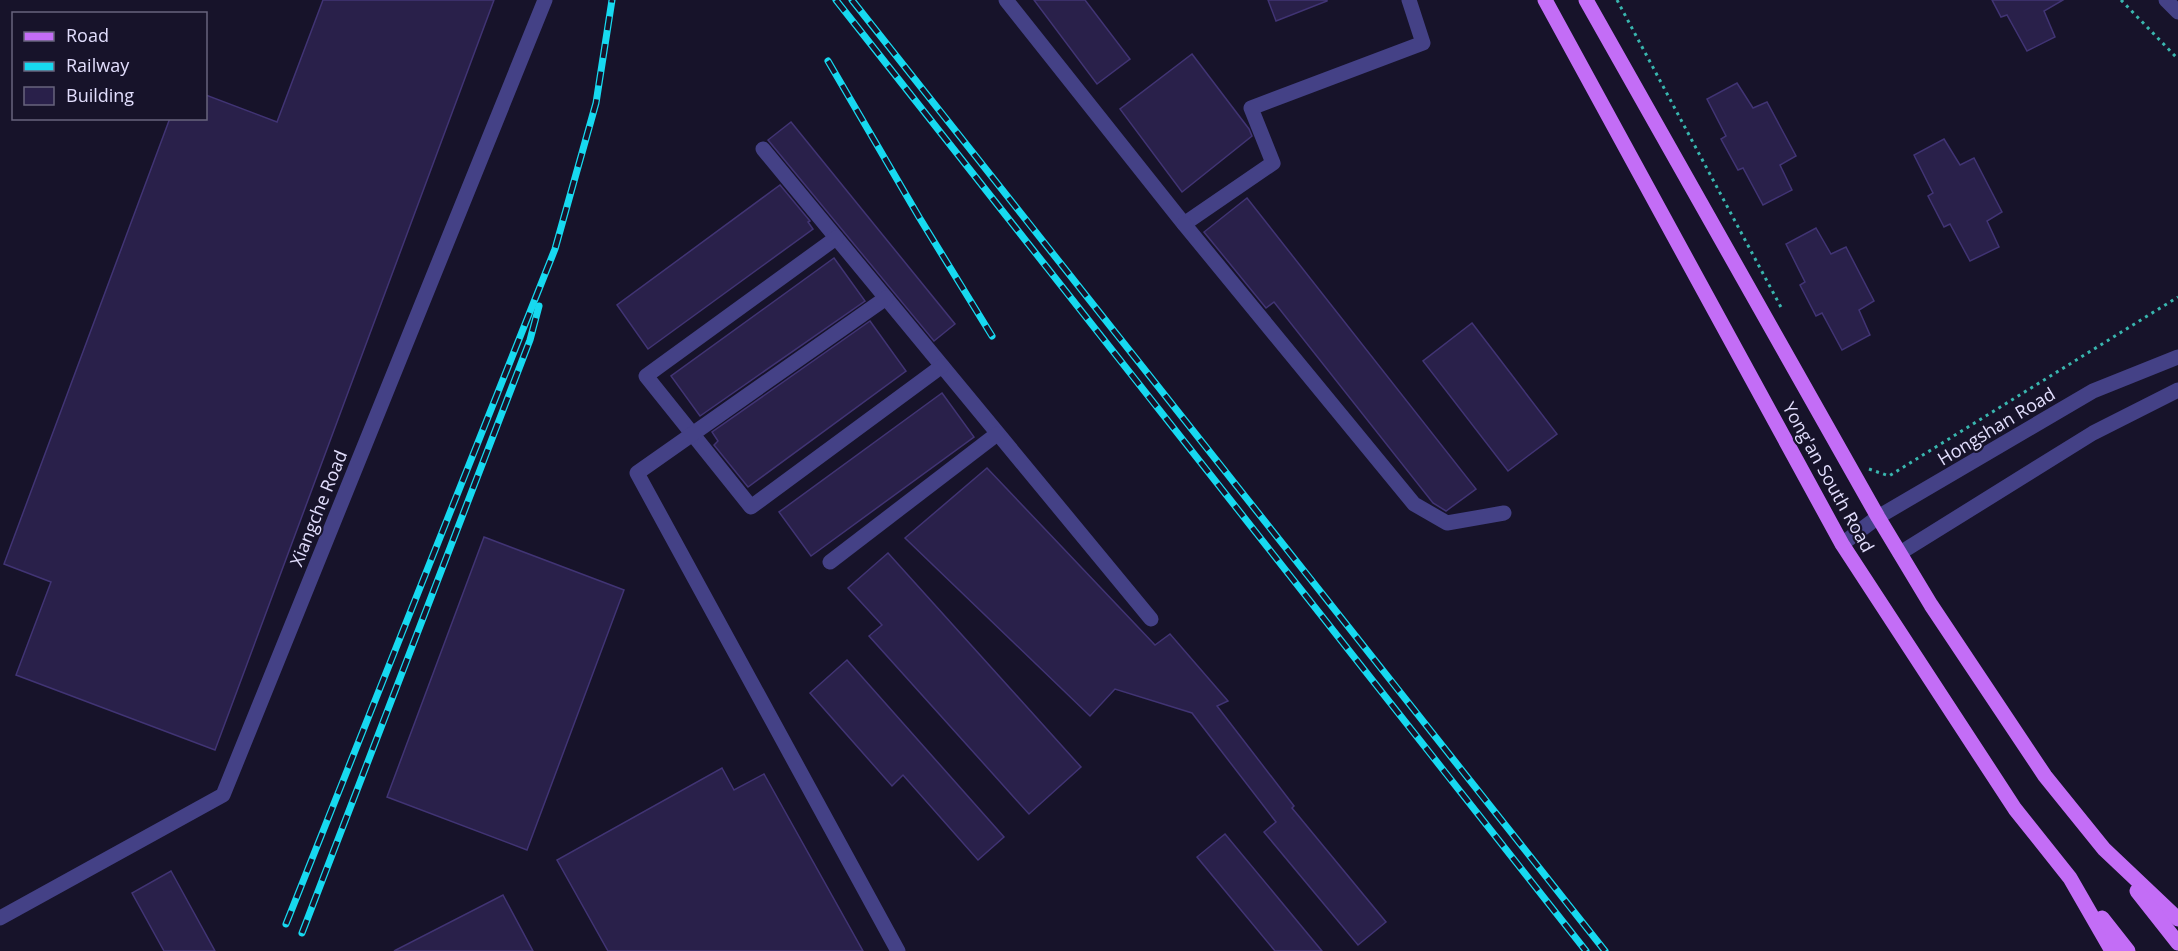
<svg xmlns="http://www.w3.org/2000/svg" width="2178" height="951" font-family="'Open Sans',sans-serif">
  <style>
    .building { fill: #29204a; stroke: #413474; stroke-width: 1.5 }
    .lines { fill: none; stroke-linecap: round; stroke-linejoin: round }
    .path { stroke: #39b6af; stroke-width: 3; stroke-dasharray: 3 4.5; stroke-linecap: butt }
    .minor { stroke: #444186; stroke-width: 15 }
    .major { stroke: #c36df6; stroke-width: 15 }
    .rail-casing { stroke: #17d9f0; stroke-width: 7 }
    .rail { stroke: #17132a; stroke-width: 4.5; stroke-dasharray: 14; stroke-linecap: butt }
    .labels { text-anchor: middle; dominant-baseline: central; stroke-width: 4.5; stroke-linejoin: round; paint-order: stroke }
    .street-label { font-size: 18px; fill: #e2defd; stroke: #17132a }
  </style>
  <rect width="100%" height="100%" fill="#17132a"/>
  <g class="building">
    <polygon points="323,0 494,0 215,750 16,675 51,582 4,564 170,118 206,118 206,95 277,122"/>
    <polygon points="1034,0 1085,0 1130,59 1097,84"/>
    <polygon points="1268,0 1327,0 1327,1 1276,21"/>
    <polygon points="1992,0 2063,0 2044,11 2055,37 2027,51 2007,15 2001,17"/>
    <polygon points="1192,54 1249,129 1252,136 1182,192 1120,109"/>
    <polygon points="1737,83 1753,108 1767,102 1796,156 1780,165 1792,190 1763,205 1743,168 1738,170 1721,139 1726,136 1707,99"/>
    <polygon points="791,122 955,324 934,341 768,140"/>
    <polygon points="1944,139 1960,165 1974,158 2002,212 1987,221 1999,247 1970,261 1950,224 1944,227 1928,196 1933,193 1914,155"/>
    <polygon points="780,185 810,221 808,222 813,229 648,349 617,305"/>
    <polygon points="1247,198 1476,489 1446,511 1433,503 1274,302 1266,308 1204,232"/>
    <polygon points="1816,228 1831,254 1846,247 1874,301 1859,310 1870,335 1842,350 1822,313 1816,316 1800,285 1805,282 1786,244"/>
    <polygon points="834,258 865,301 700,416 671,376"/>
    <polygon points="870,321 906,371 748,487 714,445 718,441 712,432"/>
    <polygon points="1472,323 1557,434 1508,471 1423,361"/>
    <polygon points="942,393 974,437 811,556 779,512"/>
    <polygon points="987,468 1155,645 1170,634 1228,701 1217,706 1294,806 1292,808 1386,922 1358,945 1264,832 1276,822 1192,713 1115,689 1090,716 905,538"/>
    <polygon points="484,537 624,590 527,850 387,797"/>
    <polygon points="888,553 1081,767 1029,814 869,636 882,625 848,588"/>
    <polygon points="847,660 1004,837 978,860 903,775 892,786 810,693"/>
    <polygon points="722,768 734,790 764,774 863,951 608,951 557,860"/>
    <polygon points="1225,834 1322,951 1275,951 1197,857"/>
    <polygon points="171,871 215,951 164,951 132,893"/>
    <polygon points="503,895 533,951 394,951"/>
  </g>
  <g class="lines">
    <g class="path">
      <polyline points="1617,0 1783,311"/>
      <polyline points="2121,0 2178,59"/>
      <polyline points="1869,469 1889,476 2178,297"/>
    </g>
    <g class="minor">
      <polyline points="1006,0 1184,224 1273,163 1251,108 1423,43 1409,0"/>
      <polyline points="2166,0 2178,12"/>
      <polyline points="763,149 1151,619"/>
      <polyline points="1184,224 1414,504 1447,523 1504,513"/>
      <polyline points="836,238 646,376 751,507 942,366"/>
      <polyline points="886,298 637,473 898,951"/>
      <polyline points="1842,544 1878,517 2093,391 2178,357"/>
      <polyline points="1900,553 2093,433 2178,390"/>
      <polyline points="830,562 997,434"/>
      <polyline points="0,918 223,795 545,0"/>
    </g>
    <g class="major">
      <polyline points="1545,0 1842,544 2015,809 2070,878 2112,951"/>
      <polyline points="1586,0 1878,517 1931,605 2045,776 2104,849 2178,919"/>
      <polyline points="2137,891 2178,943"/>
      <polyline points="2102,918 2128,951"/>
    </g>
    <defs>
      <g id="rail">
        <polyline points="836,0 1586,951"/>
        <polyline points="852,0 1605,951"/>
        <polyline points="828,61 919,217 992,336"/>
        <polyline points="286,924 555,249 596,103 612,0"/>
        <polyline points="302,933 530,340 539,306"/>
      </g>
    </defs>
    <use href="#rail" class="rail-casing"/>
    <use href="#rail" class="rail"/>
  </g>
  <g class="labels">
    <g class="street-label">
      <text transform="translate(1996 426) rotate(-31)">Hongshan Road</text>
      <text transform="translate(1829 477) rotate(61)">Yong'an South Road</text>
      <text transform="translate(318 508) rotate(-68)">Xiangche Road</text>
    </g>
  </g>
  <rect x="12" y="12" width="195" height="108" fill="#17132a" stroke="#68647e" stroke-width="1.5"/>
  <rect x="24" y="32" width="30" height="9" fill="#c36df6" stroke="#68647e" stroke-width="1.5"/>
  <text x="66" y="42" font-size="18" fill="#e2defd">Road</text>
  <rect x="24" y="62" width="30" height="9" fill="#17d9f0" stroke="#68647e" stroke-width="1.5"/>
  <text x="66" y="72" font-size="18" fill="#e2defd">Railway</text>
  <rect x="24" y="87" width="30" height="18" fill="#29204a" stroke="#68647e" stroke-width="1.5"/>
  <text x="66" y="102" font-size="18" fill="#e2defd">Building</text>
</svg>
